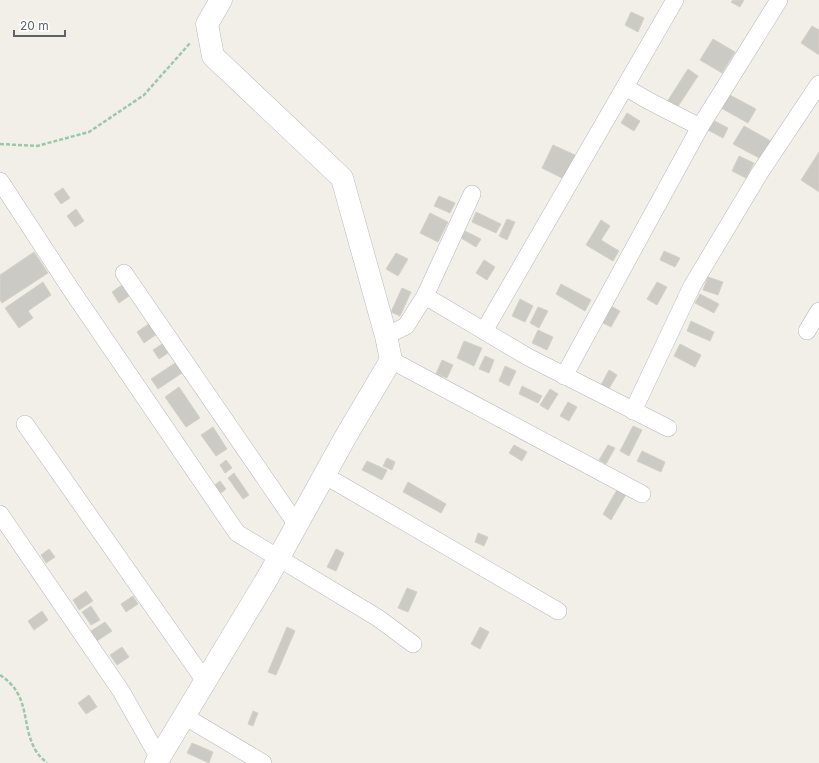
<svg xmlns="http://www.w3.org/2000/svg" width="819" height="763" font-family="Inter,sans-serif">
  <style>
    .building { fill: #cccac5; stroke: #d6d1c6 }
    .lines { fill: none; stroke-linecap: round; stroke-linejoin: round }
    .street-casing { stroke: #b5b8bc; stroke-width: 18 }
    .secondary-casing { stroke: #b6babf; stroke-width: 23 }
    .path { stroke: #9cc7a9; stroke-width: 2.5; stroke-dasharray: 4 2; stroke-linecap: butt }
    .street { stroke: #fff; stroke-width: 17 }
    .secondary { stroke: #fff; stroke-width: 22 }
  </style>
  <rect width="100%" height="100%" fill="#f1efe8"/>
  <g class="building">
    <polygon points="733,0 744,0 740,7 731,2"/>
    <polygon points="631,12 644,18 638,32 625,25"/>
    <polygon points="812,26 819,30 819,55 801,43"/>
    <polygon points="713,39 735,52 722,73 700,60"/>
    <polygon points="688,69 698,76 675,111 665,105"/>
    <polygon points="728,94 756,109 748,123 721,108"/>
    <polygon points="627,113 640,121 634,131 621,123"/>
    <polygon points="711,119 728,128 723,138 706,129"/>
    <polygon points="744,126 771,141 761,159 733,144"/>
    <polygon points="553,145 577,156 566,180 542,168"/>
    <polygon points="819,152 819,192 801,180"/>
    <polygon points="739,156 754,163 746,178 732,171"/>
    <polygon points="63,188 70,198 61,204 54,194"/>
    <polygon points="439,196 455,203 450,213 434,206"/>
    <polygon points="76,209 84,221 75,227 67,216"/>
    <polygon points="476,212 501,224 496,233 472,222"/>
    <polygon points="430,213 448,222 438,242 420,233"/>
    <polygon points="507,219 515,222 507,240 499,236"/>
    <polygon points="601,220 610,226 601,240 619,251 613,261 586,245"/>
    <polygon points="465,231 481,239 476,247 461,238"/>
    <polygon points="664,251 680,258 675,267 660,260"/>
    <polygon points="34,252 48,273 2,303 0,300 0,275"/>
    <polygon points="396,253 408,259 398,276 386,269"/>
    <polygon points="484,260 495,267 487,280 476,273"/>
    <polygon points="708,277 723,282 718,295 703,290"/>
    <polygon points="43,282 51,295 28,311 33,318 19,328 5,308"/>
    <polygon points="657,282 667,287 657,305 647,299"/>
    <polygon points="561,284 591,300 585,311 556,294"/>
    <polygon points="122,285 129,296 119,303 112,292"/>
    <polygon points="402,288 411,292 400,316 391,312"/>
    <polygon points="700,294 719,304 714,313 695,303"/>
    <polygon points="520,299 533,306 525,322 512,316"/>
    <polygon points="609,305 620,311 611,327 601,322"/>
    <polygon points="538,307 548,311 539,328 530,323"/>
    <polygon points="691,321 714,332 710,341 687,331"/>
    <polygon points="150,323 157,334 144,343 137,332"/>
    <polygon points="538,330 553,337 547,350 532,343"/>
    <polygon points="464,341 482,348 474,366 457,358"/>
    <polygon points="162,344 168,353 159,359 153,350"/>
    <polygon points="680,344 701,355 695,367 674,356"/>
    <polygon points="485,356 494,360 489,373 479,369"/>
    <polygon points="442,360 453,365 447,378 436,374"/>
    <polygon points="175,363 182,373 158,389 151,379"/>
    <polygon points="505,366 516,371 509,386 499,381"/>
    <polygon points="609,370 617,375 607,392 600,387"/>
    <polygon points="522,386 542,396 538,403 519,394"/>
    <polygon points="179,387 200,418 186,427 165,397"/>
    <polygon points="550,389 558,394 548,410 540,405"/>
    <polygon points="568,402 577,407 569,421 560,416"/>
    <polygon points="633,426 642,430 629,456 620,451"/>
    <polygon points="213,427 227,449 216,456 201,435"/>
    <polygon points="514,445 527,452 522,461 509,453"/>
    <polygon points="608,445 615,448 606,464 599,460"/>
    <polygon points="642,451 665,462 661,472 637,461"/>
    <polygon points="387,458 395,462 392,470 383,466"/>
    <polygon points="226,460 232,468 225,473 220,465"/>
    <polygon points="367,461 387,470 382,480 362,470"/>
    <polygon points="234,473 249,495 243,499 228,478"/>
    <polygon points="220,481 226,489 221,493 215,485"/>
    <polygon points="408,482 446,504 441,513 403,492"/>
    <polygon points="618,488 627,493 611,520 603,514"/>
    <polygon points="478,533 488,537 484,546 475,542"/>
    <polygon points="49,549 55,557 46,563 41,555"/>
    <polygon points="336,549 344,553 336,571 327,567"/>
    <polygon points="407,588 417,592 408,612 398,608"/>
    <polygon points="86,591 93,601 79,610 73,600"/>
    <polygon points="133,596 138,604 126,612 121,604"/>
    <polygon points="91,606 100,620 91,625 82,612"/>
    <polygon points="42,611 48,620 34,630 28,621"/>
    <polygon points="105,622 112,631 97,641 91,631"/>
    <polygon points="287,627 295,631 276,675 268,672"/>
    <polygon points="480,627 489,632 480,649 471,644"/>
    <polygon points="122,647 129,657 117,665 110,655"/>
    <polygon points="89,695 97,707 86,714 78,703"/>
    <polygon points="253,711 258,713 253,726 248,724"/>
    <polygon points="192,743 213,752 209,763 187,753"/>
  </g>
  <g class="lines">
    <defs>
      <g id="street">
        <polyline points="625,87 649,101 700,127"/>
        <polyline points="0,181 72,291 237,533 378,618 413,644"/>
        <polyline points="124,273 297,525"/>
        <polyline points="425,296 528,357 668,428"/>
        <polyline points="484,331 675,0"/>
        <polyline points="807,331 819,311"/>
        <polyline points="386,336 406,326 425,296 472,194"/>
        <polyline points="391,360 642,494"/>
        <polyline points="564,376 700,127 779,0"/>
        <polyline points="633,411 692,286 759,174 819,84"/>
        <polyline points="25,424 205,681"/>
        <polyline points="324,475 558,611"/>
        <polyline points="0,514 121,691 159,758"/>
        <polyline points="184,716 263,763"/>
      </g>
      <polyline id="secondary" points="156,763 268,577 346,436 391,360 386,336 342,178 213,56 207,24 221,0"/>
    </defs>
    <use href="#street" class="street-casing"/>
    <use href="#secondary" class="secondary-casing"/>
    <g class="path">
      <polyline points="0,144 37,146 89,132 144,95 191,42"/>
      <path d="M0 675C32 696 20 724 36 751 39 756 43 759 47 763"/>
    </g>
    <use href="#street" class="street"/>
    <use href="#secondary" class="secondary"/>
  </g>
  <path d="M14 30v6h51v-6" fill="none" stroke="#5f6368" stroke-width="2"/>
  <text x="20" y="30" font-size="12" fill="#5f6368" stroke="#ffffff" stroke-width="3" paint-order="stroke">20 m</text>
</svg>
